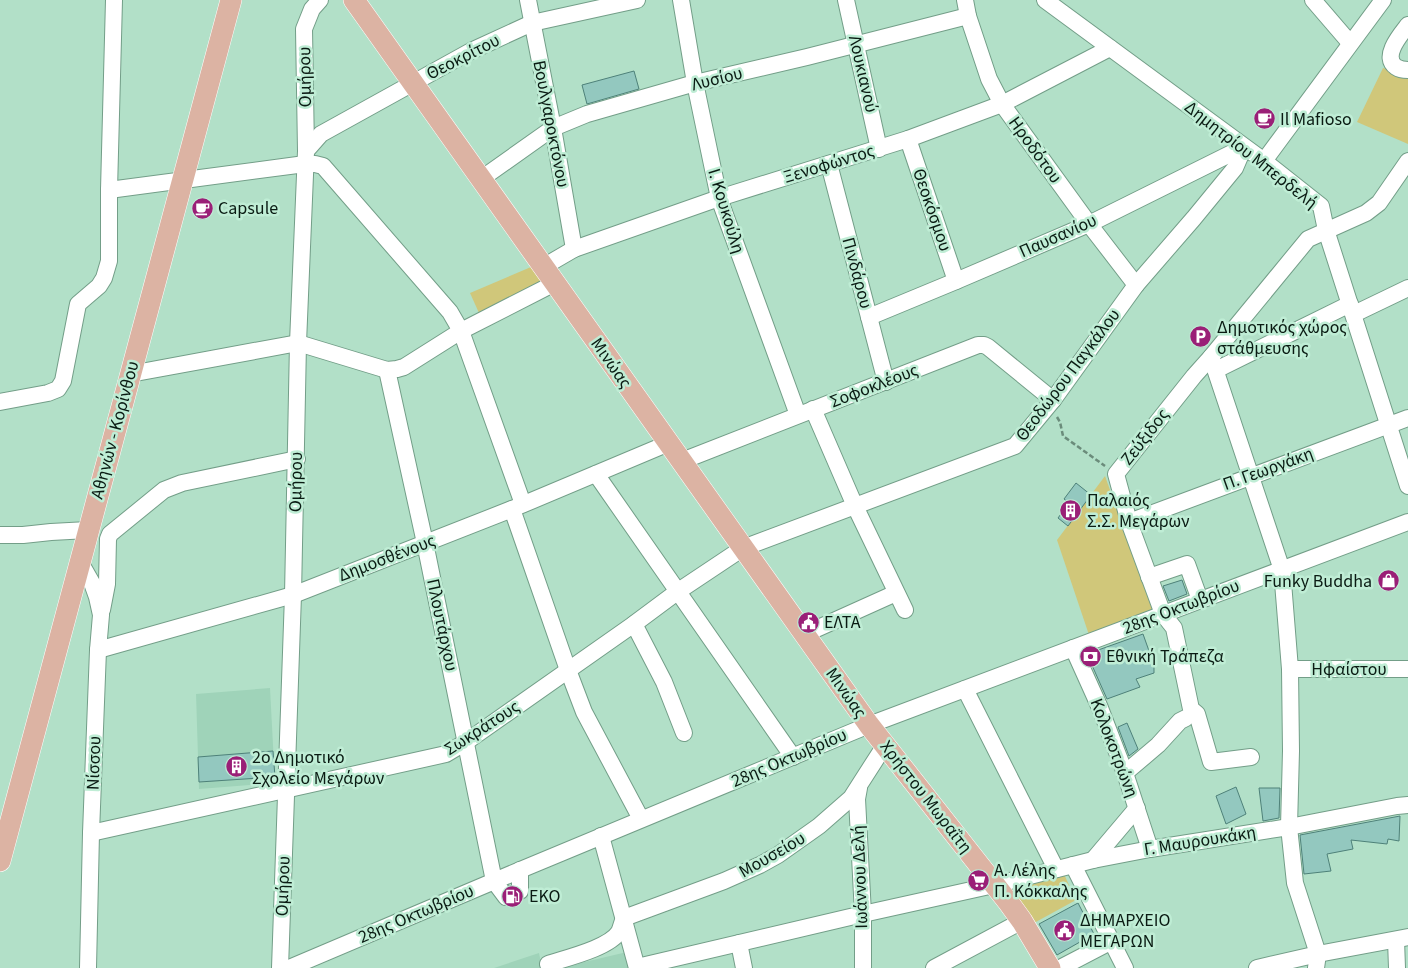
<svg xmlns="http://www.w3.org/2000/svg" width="1408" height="968" font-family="'Source Sans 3',sans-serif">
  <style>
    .built { fill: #9fd3b9 }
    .green { fill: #d0c77a }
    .building { fill: #93c8bf; stroke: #4e8179 }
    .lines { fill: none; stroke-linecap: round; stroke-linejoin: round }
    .minor-casing { stroke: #739e88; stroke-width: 18 }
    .major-casing { stroke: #fff; stroke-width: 22 }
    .path { stroke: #6b8c7b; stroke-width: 2.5; stroke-dasharray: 5 2.5; stroke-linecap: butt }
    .minor { stroke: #fff; stroke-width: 16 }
    .major { stroke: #dcb3a3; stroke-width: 21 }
    .labels { text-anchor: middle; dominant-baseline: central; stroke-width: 5; stroke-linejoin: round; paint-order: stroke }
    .street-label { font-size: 18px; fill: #0a1b13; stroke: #bfedd5 }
    .poi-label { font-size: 18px; fill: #0a1b13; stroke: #bfedd5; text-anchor: start }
  </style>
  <rect width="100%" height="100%" fill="#b2e0c8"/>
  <g class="built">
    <polygon points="270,688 275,783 199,789 196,694"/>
    <polygon points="627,952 631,968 559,968"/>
    <polygon points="539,953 542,968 494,968"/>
  </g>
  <g class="green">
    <polygon points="1383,68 1408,75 1408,144 1357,122"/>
    <polygon points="531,267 543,284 479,313 470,293"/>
    <polygon points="1105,476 1154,612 1089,635 1057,540"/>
    <polygon points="1063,872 1076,900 1034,923 1013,893 1021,887"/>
  </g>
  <g class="building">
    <polygon points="634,71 639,89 587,104 582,85"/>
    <polygon points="1076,483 1091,495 1068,526 1058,518 1069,503 1064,499"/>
    <polygon points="1182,580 1187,594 1169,601 1163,586"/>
    <polygon points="1143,634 1154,665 1154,673 1136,679 1140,687 1107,699 1087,654"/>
    <polygon points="1127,723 1138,749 1129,756 1118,727"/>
    <polygon points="273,751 275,777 199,782 198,757"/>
    <polygon points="1236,787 1246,814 1226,824 1216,796"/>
    <polygon points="1259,788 1280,788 1279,818 1263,821"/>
    <polygon points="1400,816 1399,841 1388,839 1387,844 1351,840 1353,849 1327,854 1331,871 1304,874 1300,835"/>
    <polygon points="1078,903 1094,934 1057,955 1039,924"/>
  </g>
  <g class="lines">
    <defs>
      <g id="minor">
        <polyline points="528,0 553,128 574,249"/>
        <polyline points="681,0 695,83 719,198 798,415"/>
        <polyline points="846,0 879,149"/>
        <polyline points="965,0 968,16 989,79 1002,104 1089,224 1136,285"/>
        <polyline points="1045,0 1264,161 1321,206 1326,230 1408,486"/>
        <polyline points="1313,0 1350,43"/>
        <path d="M1408 25C1401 34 1381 57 1396 67 1399 69 1404 70 1408 70"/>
        <polyline points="908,139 956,281"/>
        <polyline points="306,151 321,134 471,51 532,23 637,0"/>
        <polyline points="1264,161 1383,0"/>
        <polyline points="829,164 886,382"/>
        <polyline points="481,179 553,128 587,114 695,83 807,57 968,16"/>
        <polyline points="109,190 305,164 315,164 323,166 450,312 461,331 523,504"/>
        <polyline points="543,267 574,249 719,198 908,139 1002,104 1110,48"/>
        <polyline points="1354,314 1408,288"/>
        <polyline points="869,317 956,281 1089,224 1244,147"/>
        <polyline points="1211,357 1282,570 1290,669 1291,751 1289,827 1295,883 1318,954 1316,968"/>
        <polyline points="387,370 425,543 494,881 506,897 520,891 520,870"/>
        <polyline points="1216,370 1350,304"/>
        <polyline points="130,374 298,343 387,370 397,369 404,367 461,331 555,283"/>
        <polyline points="0,402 48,393 58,389 63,381 78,304 99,286 104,278 109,261 109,190 114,0"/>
        <polyline points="813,409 855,506 905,610"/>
        <polyline points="682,461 978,345 984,345 988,347 1053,400"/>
        <polyline points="596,474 793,757"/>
        <polyline points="512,509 568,670 584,712 641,819"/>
        <polyline points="1129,522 1408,418"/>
        <polyline points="0,535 23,535 51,532 88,530"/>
        <polyline points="80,562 92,583 97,597 101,615 98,650 91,833 88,968"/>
        <polyline points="1149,577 1187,564 1200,600"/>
        <polyline points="102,610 107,584 108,539 110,534 164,490 182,483 297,459"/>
        <polyline points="634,624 664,682 684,733"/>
        <polyline points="805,634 896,593"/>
        <polyline points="1073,648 1100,708 1125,773 1150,849"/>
        <polyline points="98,650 293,595 512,509 669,443"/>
        <polyline points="1290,669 1408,669"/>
        <polyline points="965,689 1056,869"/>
        <polyline points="1251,757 1211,762 1197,714 1191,709 1174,628 1163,614 1129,522 1116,474 1194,376 1211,357 1308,239 1366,213 1379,203 1408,161"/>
        <polyline points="1125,773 1158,745 1180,721 1186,718"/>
        <polyline points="859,788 857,799 863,914 863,968"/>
        <polyline points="91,833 446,754 466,742 634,624 677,592 743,548 1015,446 1053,400 1136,285 1194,218 1235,168 1244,147"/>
        <polyline points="601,836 637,968"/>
        <polyline points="1093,860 1137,808"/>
        <polyline points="1073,865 1125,968"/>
        <polyline points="624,918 724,881 760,865 778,855 819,826 851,798 885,745"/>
        <polyline points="1396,940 1397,968"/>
        <polyline points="739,943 744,968"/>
        <path d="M548 964C566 958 609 948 619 932 621 928 622 922 624 918"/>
        <polyline points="637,967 863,914 994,885 1093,860 1150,849 1289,827 1397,806 1408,805"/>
        <polyline points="280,968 293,595 298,343 306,151 304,29 312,9 320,0"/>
        <polyline points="289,968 525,868 869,725 1408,522"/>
        <polyline points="934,968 1022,921"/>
        <polyline points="1060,968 1112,941"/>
        <polyline points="1257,968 1318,954 1408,937"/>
      </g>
      <g id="major">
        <polyline points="354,0 869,725 1009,903 1022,921 1050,968"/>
        <polyline points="0,861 231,0"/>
      </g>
    </defs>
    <use href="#minor" class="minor-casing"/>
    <use href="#major" class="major-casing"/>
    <polyline class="path" points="1057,417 1060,422 1063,436 1105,466"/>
    <use href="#minor" class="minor"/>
    <use href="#major" class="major"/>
  </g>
  <defs>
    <symbol id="cafe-disc" viewBox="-11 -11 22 22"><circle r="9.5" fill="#9a1f77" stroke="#bfedd5"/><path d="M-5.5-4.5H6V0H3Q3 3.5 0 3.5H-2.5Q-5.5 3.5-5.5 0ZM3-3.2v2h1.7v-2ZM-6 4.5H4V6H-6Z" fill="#fff"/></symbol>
    <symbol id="parking-disc" viewBox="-11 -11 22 22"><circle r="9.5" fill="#9a1f77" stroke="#bfedd5"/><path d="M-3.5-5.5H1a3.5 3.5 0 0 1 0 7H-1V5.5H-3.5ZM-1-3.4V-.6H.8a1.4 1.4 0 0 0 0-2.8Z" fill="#fff"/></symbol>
    <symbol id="building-disc" viewBox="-11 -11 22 22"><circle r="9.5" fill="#9a1f77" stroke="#bfedd5"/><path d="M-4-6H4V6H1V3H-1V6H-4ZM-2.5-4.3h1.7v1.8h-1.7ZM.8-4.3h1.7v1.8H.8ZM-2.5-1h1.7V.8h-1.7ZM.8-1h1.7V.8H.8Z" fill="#fff"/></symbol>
    <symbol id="shop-disc" viewBox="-11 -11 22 22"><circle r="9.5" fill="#9a1f77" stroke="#bfedd5"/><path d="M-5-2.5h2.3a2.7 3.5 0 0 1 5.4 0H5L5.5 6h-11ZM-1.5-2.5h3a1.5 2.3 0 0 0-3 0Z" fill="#fff"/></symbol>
    <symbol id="civic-disc" viewBox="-11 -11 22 22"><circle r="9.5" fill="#9a1f77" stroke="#bfedd5"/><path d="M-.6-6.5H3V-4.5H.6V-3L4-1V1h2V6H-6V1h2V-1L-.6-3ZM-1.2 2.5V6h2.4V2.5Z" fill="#fff"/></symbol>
    <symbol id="bank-disc" viewBox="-11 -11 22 22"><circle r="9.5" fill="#9a1f77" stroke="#bfedd5"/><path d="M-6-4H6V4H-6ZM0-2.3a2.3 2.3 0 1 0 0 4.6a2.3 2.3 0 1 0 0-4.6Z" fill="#fff"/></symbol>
    <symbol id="supermarket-disc" viewBox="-11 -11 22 22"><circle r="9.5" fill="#9a1f77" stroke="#bfedd5"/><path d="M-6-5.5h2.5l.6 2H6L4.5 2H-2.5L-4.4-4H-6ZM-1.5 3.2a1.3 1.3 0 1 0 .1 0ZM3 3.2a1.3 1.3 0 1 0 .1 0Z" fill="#fff"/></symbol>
    <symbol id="fuel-disc" viewBox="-11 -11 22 22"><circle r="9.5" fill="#9a1f77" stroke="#bfedd5"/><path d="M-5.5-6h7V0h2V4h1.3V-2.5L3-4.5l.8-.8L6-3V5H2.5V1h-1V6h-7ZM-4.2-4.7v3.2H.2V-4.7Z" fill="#fff"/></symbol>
  </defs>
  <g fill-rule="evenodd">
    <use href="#cafe-disc" x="1252" y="106" width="25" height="25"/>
    <use href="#cafe-disc" x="190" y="196" width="25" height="25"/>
    <use href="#parking-disc" x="1188" y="324" width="25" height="25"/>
    <use href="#building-disc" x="1058" y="498" width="25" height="25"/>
    <use href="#shop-disc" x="1376" y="568" width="25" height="25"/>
    <use href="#civic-disc" x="796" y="610" width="25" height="25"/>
    <use href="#bank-disc" x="1078" y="644" width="25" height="25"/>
    <use href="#building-disc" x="224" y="754" width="25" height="25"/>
    <use href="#supermarket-disc" x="966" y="868" width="25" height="25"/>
    <use href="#fuel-disc" x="500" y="884" width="25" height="25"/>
    <use href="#civic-disc" x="1052" y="918" width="25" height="25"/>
  </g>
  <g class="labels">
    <g class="street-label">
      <text transform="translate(463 57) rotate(-27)">Θεοκρίτου</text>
      <text transform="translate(863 74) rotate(77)">Λουκιανού</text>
      <text transform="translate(305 77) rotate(-91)">Ομήρου</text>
      <text transform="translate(717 79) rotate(-14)">Λυσίου</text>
      <text transform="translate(551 124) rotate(79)">Βουλγαροκτόνου</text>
      <text transform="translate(1035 150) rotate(54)">Ηροδότου</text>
      <text transform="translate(1251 155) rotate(38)">Δημητρίου Μπερδελή</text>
      <text transform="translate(829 164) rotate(-17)">Ξενοφώντος</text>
      <text transform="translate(932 210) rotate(71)">Θεοκόσμου</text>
      <text transform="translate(726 211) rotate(73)">Ι. Κουκούλη</text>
      <text transform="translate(1058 236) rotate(-24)">Παυσανίου</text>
      <text transform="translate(857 273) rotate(75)">Πινδάρου</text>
      <text transform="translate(611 363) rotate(55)">Μινώας</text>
      <text transform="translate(1068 375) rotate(-53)">Θεοδώρου Παγκάλου</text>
      <text transform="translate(874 386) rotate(-21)">Σοφοκλέους</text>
      <text transform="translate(115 430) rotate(-75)">Αθηνών - Κορίνθου</text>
      <text transform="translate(1145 437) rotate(-52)">Ζεύξιδος</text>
      <text transform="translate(1268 469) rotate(-20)">Π. Γεωργάκη</text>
      <text transform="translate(296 482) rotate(-89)">Ομήρου</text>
      <text transform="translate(387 558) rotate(-21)">Δημοσθένους</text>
      <text transform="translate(1181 607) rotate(-21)">28ης Οκτωβρίου</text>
      <text transform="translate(442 625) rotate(78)">Πλουτάρχου</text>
      <text x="1349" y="669">Ηφαίστου</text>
      <text transform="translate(846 693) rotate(55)">Μινώας</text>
      <text transform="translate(482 728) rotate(-33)">Σωκράτους</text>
      <text transform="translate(1114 748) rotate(69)">Κολοκοτρώνη</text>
      <text transform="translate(789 758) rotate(-23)">28ης Οκτωβρίου</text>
      <text transform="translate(94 763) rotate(-88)">Νίσσου</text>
      <text transform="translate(926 797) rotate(52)">Χρήστου Μωραΐτη</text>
      <text transform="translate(1200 841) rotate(-9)">Γ. Μαυρουκάκη</text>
      <text transform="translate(772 855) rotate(-30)">Μουσείου</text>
      <text transform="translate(860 877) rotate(-92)">Ιωάννου Δελή</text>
      <text transform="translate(283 886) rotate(-88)">Ομήρου</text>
      <text transform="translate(416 914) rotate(-23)">28ης Οκτωβρίου</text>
    </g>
    <g class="poi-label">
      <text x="1280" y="119">Il Mafioso</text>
      <text x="218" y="208">Capsule</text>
      <text x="1217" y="327">Δημοτικός χώρος<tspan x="1217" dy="21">στάθμευσης</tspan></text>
      <text x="1087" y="500">Παλαιός<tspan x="1087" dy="21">Σ.Σ. Μεγάρων</tspan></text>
      <text x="1372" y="581" text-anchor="end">Funky Buddha</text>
      <text x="824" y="622">ΕΛΤΑ</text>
      <text x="1106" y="656">Εθνική Τράπεζα</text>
      <text x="252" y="757">2ο Δημοτικό<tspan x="252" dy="21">Σχολείο Μεγάρων</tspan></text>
      <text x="994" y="870">Α. Λέλης<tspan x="994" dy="21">Π. Κόκκαλης</tspan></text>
      <text x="529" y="896">EKO</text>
      <text x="1080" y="920">ΔΗΜΑΡΧΕΙΟ<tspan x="1080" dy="21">ΜΕΓΑΡΩΝ</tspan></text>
    </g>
  </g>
</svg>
